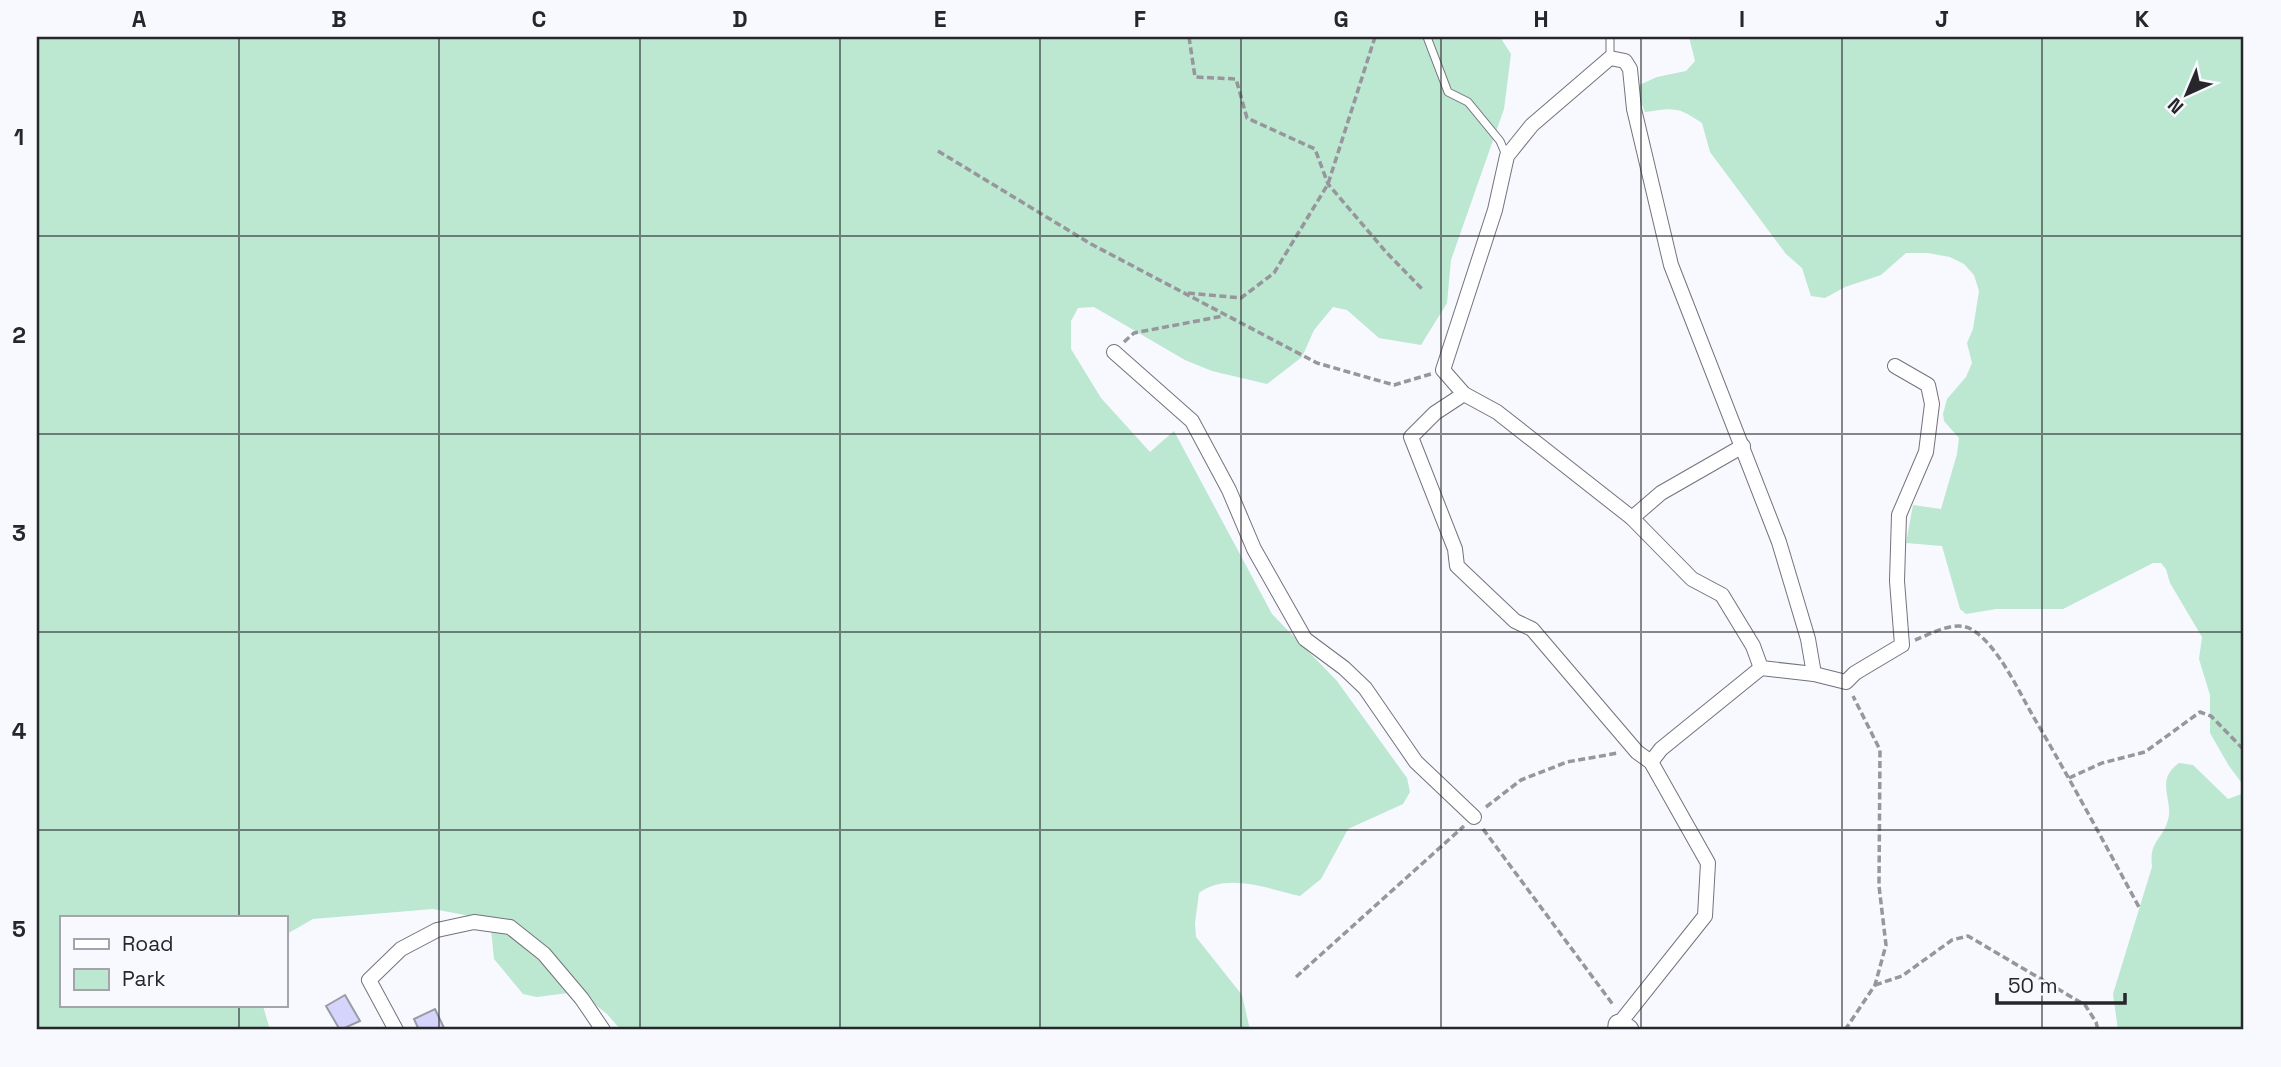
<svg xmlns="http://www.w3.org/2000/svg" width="2281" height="1067" font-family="'Space Grotesk',sans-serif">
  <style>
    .green { fill: #bce7d0 }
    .building { fill: #d4d4fc; stroke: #9b9ba5; stroke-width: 2 }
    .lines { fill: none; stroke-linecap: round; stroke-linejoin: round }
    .lane-casing { stroke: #73737c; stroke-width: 9 }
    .street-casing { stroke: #73737c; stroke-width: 16 }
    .secondary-casing { stroke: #73737c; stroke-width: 23 }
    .path { stroke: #96969c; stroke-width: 3.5; stroke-dasharray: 7 3.5; stroke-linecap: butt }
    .lane { stroke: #fff; stroke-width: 7 }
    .street { stroke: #fff; stroke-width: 14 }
    .secondary { stroke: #fff; stroke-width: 21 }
    .grid { fill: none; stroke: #27272b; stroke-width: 2; stroke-opacity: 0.55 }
    .neatline { fill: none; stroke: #27272b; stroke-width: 2.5 }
    .grid-label { font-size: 23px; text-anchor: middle; font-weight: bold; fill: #27272b }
  </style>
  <rect width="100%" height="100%" fill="#f8f8ff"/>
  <g class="green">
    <path d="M37 37H1500L1511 54 1504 109 1451 260 1447 303 1421 345 1379 338 1347 310 1333 307 1314 330 1302 357 1267 384 1212 371 1185 360 1094 307 1078 308 1071 321V349L1101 398 1150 452 1174 431 1272 614 1337 681 1407 778 1410 792 1403 804 1348 829 1321 879 1300 896C1269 889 1226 872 1199 893L1195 923 1196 937 1242 995 1250 1030H621L607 1014 583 995 568 993 537 997 523 994 494 959 491 929 465 915 433 909 313 919 285 935V918H61V1006H263L270 1030H37Z"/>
    <path d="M1689 37H2244V786L2229 766 2210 733V695L2199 659 2202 637 2170 583 2166 569 2161 563H2153L2063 609H1996L1966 614 1960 609 1942 546 1906 543 1913 505 1941 509 1957 454 1959 438 1944 421 1943 414 1947 399 1966 377 1972 363 1967 343 1973 329 1979 291 1974 275 1964 264 1950 257 1928 253H1906L1881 275 1845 287 1825 298 1811 296 1802 268 1786 254 1710 152 1702 123C1677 106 1674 108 1645 112L1635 87 1657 77 1686 71 1695 61Z"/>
    <path d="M2179 763 2193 765 2228 799 2244 793V1030H2118L2113 994 2152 867C2149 840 2162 841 2168 820 2174 800 2154 781 2179 763Z"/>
  </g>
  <g class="building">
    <polygon points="345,995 360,1021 340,1030 326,1006"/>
    <polygon points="435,1009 445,1030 419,1030 414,1019"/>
  </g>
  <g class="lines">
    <defs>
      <g id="lane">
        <polyline points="1427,37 1448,92 1468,102 1500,141 1506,155"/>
        <polyline points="1610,37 1610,58"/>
      </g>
      <g id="street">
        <polyline points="1114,352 1192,421 1229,490 1254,549 1305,639 1344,668 1365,688 1416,762 1474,817"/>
        <polyline points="1464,394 1435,413 1411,437 1455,549 1457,566 1515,621 1532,629 1637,752 1651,762 1708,863 1705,916 1615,1029"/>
        <polyline points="1632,518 1661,493 1743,446"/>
        <polyline points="1761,668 1753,646 1722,595 1692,579 1632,518 1497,412 1464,394 1443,370 1495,210 1507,156 1532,125 1610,58 1625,61 1630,69 1634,109 1671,265 1779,542 1808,639 1814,674"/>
        <polyline points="1651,762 1661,749 1761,668 1814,674 1846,682 1855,673 1902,645 1897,581 1899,515 1926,452 1932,404 1928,385 1895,366"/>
        <polyline points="396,1030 369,980 401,949 437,930 474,922 510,927 544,954 582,999 603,1030"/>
      </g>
      <polyline id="secondary" points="1619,1025 1628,1030"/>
    </defs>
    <use href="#lane" class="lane-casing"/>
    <use href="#street" class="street-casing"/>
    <use href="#secondary" class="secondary-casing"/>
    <g class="path">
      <polyline points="1189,37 1195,77 1236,79 1247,118 1315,149 1328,184 1386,252 1423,290"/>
      <polyline points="938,151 1091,244 1317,363 1394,385 1431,374"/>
      <polyline points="1188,293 1241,298 1274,273 1328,184 1375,37"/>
      <polyline points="1124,342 1134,333 1223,316"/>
      <path d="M1915 640C1931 634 1954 620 1971 629 1998 645 2018 690 2033 716 2070 779 2105 844 2140 909"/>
      <polyline points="2069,778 2102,763 2145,752 2200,712 2211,716 2244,750"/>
      <polyline points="1486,807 1521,780 1567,762 1618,753"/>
      <polyline points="1483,829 1614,1006"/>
      <polyline points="1296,977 1464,826"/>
      <polyline points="1875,985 1902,976 1952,940 1968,936 2085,1005 2096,1022 2098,1030"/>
      <polyline points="1845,1030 1875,985 1886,945 1879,886 1880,750 1853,696"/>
    </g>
    <use href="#lane" class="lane"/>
    <use href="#street" class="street"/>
    <use href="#secondary" class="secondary"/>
  </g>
  <path class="grid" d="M239 37V918M439 37V1030M640 37V1030M840 37V1030M1040 37V1030M1241 37V1030M1441 37V1030M1641 37V1030M1842 37V1030M2042 37V1030M37 236H2244M37 434H2244M37 632H2244M37 830H2244M239 1006V1030"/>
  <rect width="2281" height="1067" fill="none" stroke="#f8f8ff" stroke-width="77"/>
  <rect x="60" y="916" width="228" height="91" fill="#f8f8ff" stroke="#a4a4aa" stroke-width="2"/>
  <rect x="74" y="939" width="35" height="10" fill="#ffffff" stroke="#a4a4aa" stroke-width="2"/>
  <text x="122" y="951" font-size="21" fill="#27272b">Road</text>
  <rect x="74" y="969" width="35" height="21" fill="#bce7d0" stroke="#a4a4aa" stroke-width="2"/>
  <text x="122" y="986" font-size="21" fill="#27272b">Park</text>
  <g transform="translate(2187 94) rotate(224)" stroke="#f8f8ff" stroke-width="5" paint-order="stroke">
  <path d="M0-5L12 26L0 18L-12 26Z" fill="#27272b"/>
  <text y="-10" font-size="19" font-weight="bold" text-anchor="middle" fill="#27272b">N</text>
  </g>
  <path d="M1997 993v10h128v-10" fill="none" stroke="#27272b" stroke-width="3.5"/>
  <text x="2008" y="993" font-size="21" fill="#27272b" stroke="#f8f8ff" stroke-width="5" paint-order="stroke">50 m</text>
  <rect x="38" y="38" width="2204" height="990" class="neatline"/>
  <g class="grid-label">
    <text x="139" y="27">A</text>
    <text x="339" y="27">B</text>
    <text x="539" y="27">C</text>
    <text x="740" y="27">D</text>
    <text x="940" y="27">E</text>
    <text x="1140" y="27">F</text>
    <text x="1341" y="27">G</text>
    <text x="1541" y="27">H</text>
    <text x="1742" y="27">I</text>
    <text x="1942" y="27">J</text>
    <text x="2142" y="27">K</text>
    <text x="19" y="145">1</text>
    <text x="19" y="343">2</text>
    <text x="19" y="541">3</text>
    <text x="19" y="739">4</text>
    <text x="19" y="937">5</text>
  </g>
</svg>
